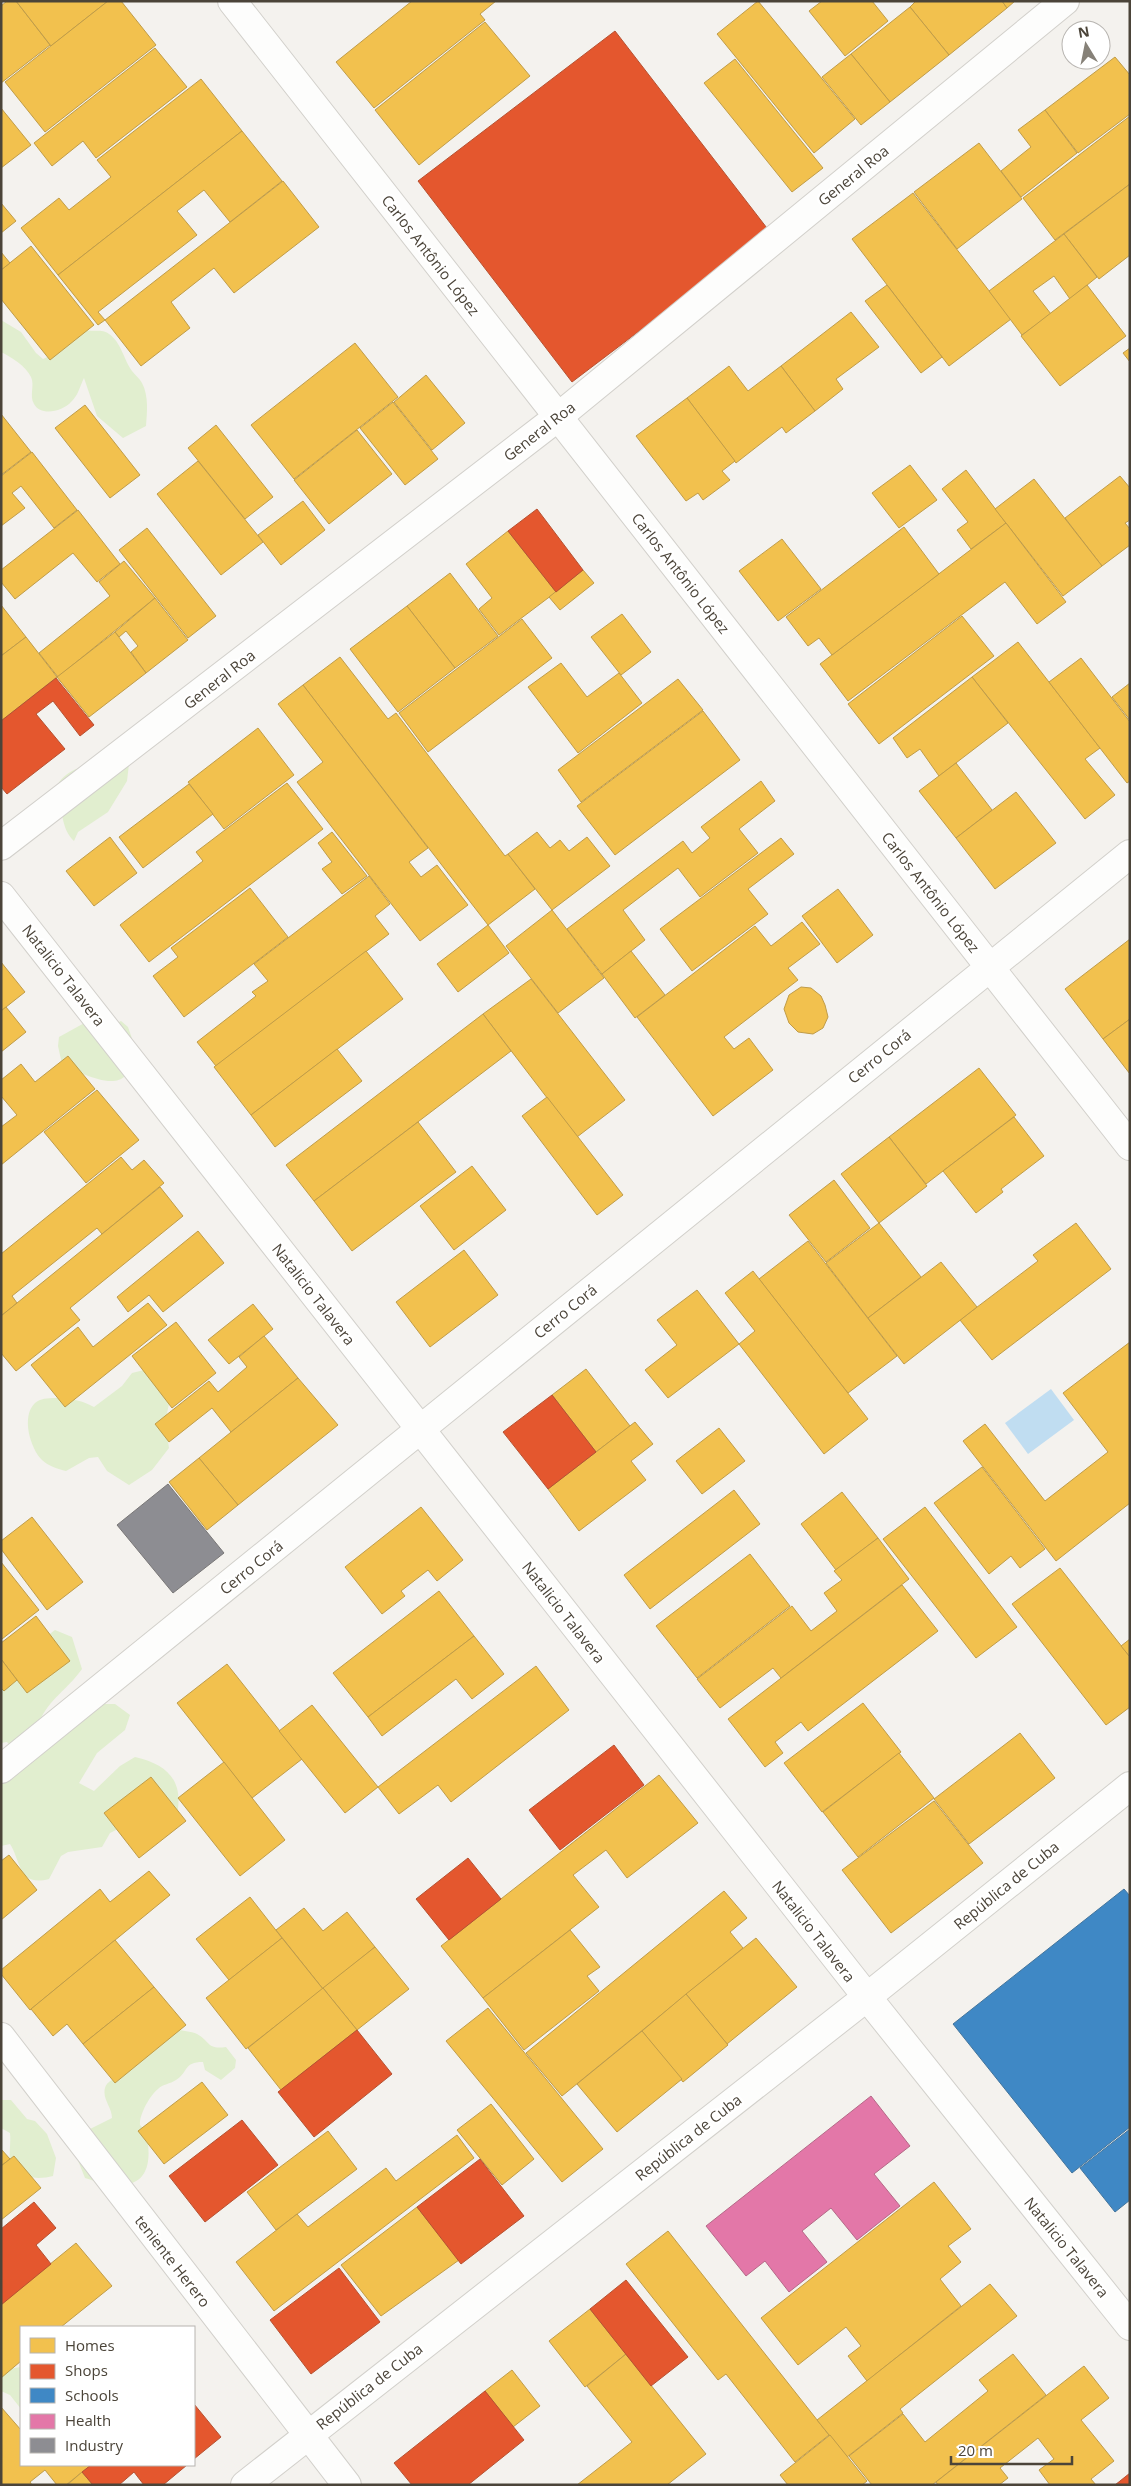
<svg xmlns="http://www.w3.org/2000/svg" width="1131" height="2486" font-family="'Open Sans',sans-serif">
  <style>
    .green { fill: #e1eecf }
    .water { fill: #c0ddf1 }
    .homes { fill: #f2c14e; stroke: #c09c48 }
    .shops { fill: #e4572e; stroke: #b65131 }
    .schools { fill: #3f88c5; stroke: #43749b }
    .health { fill: #e377a8; stroke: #b56887 }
    .industry { fill: #8d8d92; stroke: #797777 }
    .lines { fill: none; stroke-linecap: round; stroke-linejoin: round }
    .street-casing { stroke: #d2d0cb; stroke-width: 30 }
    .street { stroke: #fdfdfc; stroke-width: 28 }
    .labels { text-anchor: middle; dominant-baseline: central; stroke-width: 5; stroke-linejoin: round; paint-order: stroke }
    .street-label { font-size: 15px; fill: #4b4439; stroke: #fff }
  </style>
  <rect width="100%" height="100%" fill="#f4f2ee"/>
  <g class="green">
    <path d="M1 320 21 332 36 353 43 359 52 355 83 329C92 333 102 328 109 334 121 342 124 360 132 371 135 375 140 379 142 383 149 396 147 413 146 426L123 438 97 416 84 378C80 386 78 396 71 402 63 411 41 417 34 404 29 396 35 385 31 377 26 366 11 357 1 352Z"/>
    <path d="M129 764 127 781 108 812 78 832 74 841C60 828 64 808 55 793 57 781 65 774 76 769Z"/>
    <path d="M88 1021 113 1025 121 1021 128 1027 136 1050C133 1057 131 1070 125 1076 112 1090 76 1071 62 1064L58 1046 59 1037Z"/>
    <path d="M148 1369 167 1396 169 1404 165 1422 169 1448 152 1470 129 1485 107 1471 98 1457 89 1458 66 1471C58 1469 48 1466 42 1460 30 1448 21 1416 35 1403 42 1397 53 1398 61 1398 74 1399 83 1401 94 1407L122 1386 132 1373Z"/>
    <path d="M55 1630 72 1637 82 1669C67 1690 50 1698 39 1722L98 1704H115L130 1715 125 1730 97 1753 79 1783 94 1791 120 1766 135 1757C170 1765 185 1783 176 1819L118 1829 110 1833 102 1847 68 1852 61 1856 49 1879C18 1887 21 1861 10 1844L1 1846V1763L13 1749 7 1742 1 1743V1679L22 1668 42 1640Z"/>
    <path d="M176 2029C182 2031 191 2031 197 2034 210 2041 207 2050 226 2047L236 2060 235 2068 221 2080 205 2070 203 2062C183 2062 189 2072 176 2080 170 2084 163 2084 158 2089 150 2095 139 2115 140 2125L146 2131C157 2184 132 2194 85 2178L75 2153 88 2130 112 2118C112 2107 102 2099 105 2088 108 2078 121 2078 128 2072 139 2063 148 2051 158 2040L166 2042 169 2034Z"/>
    <path d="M1 2100H11L27 2119 35 2121 47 2134 56 2158 53 2176C38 2180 15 2179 10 2160 9 2152 11 2142 10 2133L1 2128Z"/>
    <polygon points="21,2367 21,2409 10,2395 1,2391 1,2370"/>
  </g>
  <polygon class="water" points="1051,1389 1074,1420 1028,1454 1005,1423"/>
  <g class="homes">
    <polygon points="7,1 16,1 50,45 1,83 1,6"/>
    <polygon points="16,1 108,1 51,46"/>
    <polygon points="108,1 121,1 156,45 45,132 5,82"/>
    <polygon points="412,1 496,1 480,14 485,20 374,108 336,62"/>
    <polygon points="758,1 855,119 814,153 717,34"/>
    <polygon points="822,1 872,1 888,21 845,56 809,11"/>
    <polygon points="916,1 1002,1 1007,8 949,55 910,7"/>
    <polygon points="1002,1 1015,1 1007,8"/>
    <polygon points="910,7 949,55 890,102 851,54"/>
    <polygon points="485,22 530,76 419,165 375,110"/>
    <polygon points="155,48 187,87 96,158 83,141 52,166 34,143"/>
    <polygon points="851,54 890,102 861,125 822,77"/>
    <polygon points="1115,57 1130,75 1130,114 1078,153 1045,110"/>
    <polygon points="735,59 823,168 792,192 704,83"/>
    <polygon points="201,79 242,131 58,275 21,228 59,198 69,210 111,177 97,160"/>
    <polygon points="1,108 31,145 1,168"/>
    <polygon points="1045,110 1077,153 1021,197 1001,171 1031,147 1018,130"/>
    <polygon points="1130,116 1130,184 1055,240 1023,198"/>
    <polygon points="242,131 282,181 230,222 204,190 177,211 197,235 98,312 105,320 98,325 58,275"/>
    <polygon points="979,143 1022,199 957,249 914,192"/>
    <polygon points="283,181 319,227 234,293 214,268 171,302 190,328 141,366 105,320"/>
    <polygon points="1130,184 1130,255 1099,279 1064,234"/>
    <polygon points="913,193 1011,319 949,366 852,239"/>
    <polygon points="1,203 16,221 1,233"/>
    <polygon points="1064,234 1097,277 1070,299 1054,276 1033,291 1051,314 1022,335 989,291"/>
    <polygon points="31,246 94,325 50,360 1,299 1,270"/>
    <polygon points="1,252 10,263 1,270"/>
    <polygon points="887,285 942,357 921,373 865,301"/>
    <polygon points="1087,285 1126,336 1060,386 1021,336"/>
    <polygon points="851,312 879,347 836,379 843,389 815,411 781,366"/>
    <polygon points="355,343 398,397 294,479 251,425"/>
    <polygon points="1130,348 1130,362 1123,353"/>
    <polygon points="729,366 748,391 781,366 815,411 786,433 782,427 736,463 687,398"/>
    <polygon points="426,375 465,423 432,450 394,402"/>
    <polygon points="687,398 735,461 722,471 730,480 703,500 698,493 686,501 636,436"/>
    <polygon points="393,402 438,459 405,485 360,428"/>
    <polygon points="85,405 140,475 110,498 55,428"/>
    <polygon points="1,414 31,452 1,475"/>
    <polygon points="216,425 273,497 245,519 188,448"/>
    <polygon points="357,430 392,474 329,524 294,480"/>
    <polygon points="32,452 77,510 54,528 21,486 12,493 25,508 1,526 1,476"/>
    <polygon points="198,461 263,542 221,575 157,494"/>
    <polygon points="910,465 937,500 899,528 872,493"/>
    <polygon points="966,470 1006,523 971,549 957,530 968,522 942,489"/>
    <polygon points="1120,476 1130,488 1130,520 1125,523 1130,529 1130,545 1102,566 1065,518"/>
    <polygon points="1034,479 1102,566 1063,596 995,509"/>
    <polygon points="303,501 325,530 281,565 258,535"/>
    <polygon points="78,510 120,564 97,582 73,553 15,599 1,582 1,570"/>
    <polygon points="1006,523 1066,602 1037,624 1005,582 848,701 820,664"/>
    <polygon points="904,527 939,574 832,655 819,638 808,646 786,617"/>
    <polygon points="147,528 216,616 188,638 119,550"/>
    <polygon points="508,531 556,592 499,635 479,609 492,598 466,564"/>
    <polygon points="782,539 821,589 778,621 739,571"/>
    <polygon points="124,561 155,598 58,677 39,653 110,596 99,582"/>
    <polygon points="583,570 594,583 560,610 549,597"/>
    <polygon points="450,573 498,636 455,668 407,606"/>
    <polygon points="155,598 188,640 146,673 131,652 138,646 126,631 119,637 115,632"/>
    <polygon points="1,605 26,637 1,656"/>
    <polygon points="407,606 455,668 398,712 350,649"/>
    <polygon points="622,614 651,652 621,675 591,637"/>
    <polygon points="962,616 994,656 879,744 848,704"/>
    <polygon points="522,619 552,658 428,752 399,713"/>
    <polygon points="115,632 146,673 89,717 57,677"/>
    <polygon points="26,637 57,677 1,721 1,656"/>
    <polygon points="1018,642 1100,748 1085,759 1115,795 1085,819 972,677"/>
    <polygon points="340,657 388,719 396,713 505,856 508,854 535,889 488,925 303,685"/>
    <polygon points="1081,658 1130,722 1130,781 1127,783 1049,682"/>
    <polygon points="561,663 587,697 619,673 642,703 578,753 528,687"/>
    <polygon points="972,677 1008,723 939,776 920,749 907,758 893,738"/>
    <polygon points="678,679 703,710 581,802 558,770"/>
    <polygon points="1130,683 1130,720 1112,697"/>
    <polygon points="303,685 428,848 409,862 421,877 437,865 468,905 420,941 297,782 323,762 278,704"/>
    <polygon points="703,711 740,760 615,855 577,806"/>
    <polygon points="258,728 294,775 224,829 188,782"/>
    <polygon points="956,763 992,810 956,838 919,791"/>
    <polygon points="761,781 775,801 739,829 758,853 700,897 678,868 623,910 645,940 602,974 567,929 683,841 692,853 710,838 701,827"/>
    <polygon points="287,783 323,829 149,962 120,925 203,861 196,852"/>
    <polygon points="189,784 213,814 143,868 119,837"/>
    <polygon points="1016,792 1056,843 995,889 956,838"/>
    <polygon points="332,832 367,876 342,894 322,869 332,862 318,843"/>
    <polygon points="537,832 550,848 560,840 569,851 587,837 610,866 552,910 508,854"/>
    <polygon points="110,837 137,873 94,906 66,871"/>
    <polygon points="781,838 794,854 748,889 768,914 692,971 660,929"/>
    <polygon points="369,876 390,904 375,916 389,934 216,1066 197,1042 256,996 252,992 268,981 254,964"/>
    <polygon points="250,888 288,937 184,1017 153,976 178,957 171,948"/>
    <polygon points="838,889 873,935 837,963 802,916"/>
    <polygon points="552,910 604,978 558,1013 506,946"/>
    <polygon points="802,922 820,944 788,968 798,980 724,1037 734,1049 749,1038 773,1070 713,1116 637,1017 755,926 771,946"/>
    <polygon points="488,925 509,953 458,992 437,964"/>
    <polygon points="1130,939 1130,1019 1103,1039 1065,989"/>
    <polygon points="366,951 403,999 251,1115 214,1067"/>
    <polygon points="631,951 665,995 635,1018 602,974"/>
    <polygon points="1,962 25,992 1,1011"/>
    <polygon points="531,979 625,1100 577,1137 483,1014"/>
    <polygon points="801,987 811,988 821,996 825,1005 828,1017 823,1028 813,1034 798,1032 789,1023 784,1009 789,995"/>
    <polygon points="6,1007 26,1032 1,1052 1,1011"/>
    <polygon points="483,1014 511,1051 314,1201 286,1165"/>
    <polygon points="1130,1019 1130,1074 1103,1039"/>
    <polygon points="337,1049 362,1081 275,1147 251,1115"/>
    <polygon points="68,1056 95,1089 1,1165 1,1127 17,1115 1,1096 1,1080 21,1064 35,1082"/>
    <polygon points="979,1068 1016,1115 926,1184 889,1137"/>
    <polygon points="97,1090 139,1140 86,1183 44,1132"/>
    <polygon points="547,1097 623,1195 597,1215 522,1116"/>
    <polygon points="1014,1117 1044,1156 1001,1189 1003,1192 976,1213 943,1171"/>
    <polygon points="418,1122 456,1172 352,1251 314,1201"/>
    <polygon points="889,1137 927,1186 879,1223 841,1174"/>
    <polygon points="121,1157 132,1170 144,1160 164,1183 102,1234 97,1228 12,1296 17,1303 1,1316 1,1254"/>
    <polygon points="472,1166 506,1210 454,1250 420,1206"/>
    <polygon points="834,1180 870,1228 826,1262 789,1215"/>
    <polygon points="160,1187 183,1216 70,1308 80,1320 16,1371 1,1353 1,1316"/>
    <polygon points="879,1223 921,1277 868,1318 826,1263"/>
    <polygon points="1076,1223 1111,1269 992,1360 960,1320 1038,1261 1033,1255"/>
    <polygon points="198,1231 224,1263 163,1312 149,1295 128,1312 117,1297"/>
    <polygon points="808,1241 897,1356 848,1393 759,1279"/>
    <polygon points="464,1250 498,1295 430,1347 396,1302"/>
    <polygon points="941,1262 977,1307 904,1364 868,1318"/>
    <polygon points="753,1271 868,1419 824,1454 739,1344 755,1331 725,1293"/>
    <polygon points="697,1290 739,1344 668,1398 645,1370 677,1345 657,1320"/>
    <polygon points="148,1303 167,1325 65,1407 31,1365 78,1327 93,1347"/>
    <polygon points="253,1304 273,1329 229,1364 208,1340"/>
    <polygon points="176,1322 216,1373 172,1408 132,1356"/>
    <polygon points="264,1336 298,1378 231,1432 212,1408 169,1442 155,1424 209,1381 218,1392 247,1367 239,1357"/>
    <polygon points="1130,1342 1130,1503 1056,1561 963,1441 985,1424 1045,1501 1108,1452 1063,1393"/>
    <polygon points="586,1369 630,1426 596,1452 552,1395"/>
    <polygon points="298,1378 338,1425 238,1505 199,1458"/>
    <polygon points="635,1422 653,1444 631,1461 646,1480 579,1531 548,1489"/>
    <polygon points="719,1428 745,1461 702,1494 676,1461"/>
    <polygon points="199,1458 238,1505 207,1530 169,1482"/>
    <polygon points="982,1467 1045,1549 1020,1568 1011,1556 989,1574 934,1503"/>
    <polygon points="734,1490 760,1524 650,1609 624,1575"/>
    <polygon points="842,1492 878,1538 836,1570 801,1524"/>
    <polygon points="421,1507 463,1560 437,1581 428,1570 401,1591 405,1596 382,1614 345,1567"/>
    <polygon points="925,1507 1017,1627 976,1658 883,1539"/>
    <polygon points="32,1517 83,1582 47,1610 1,1549 1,1541"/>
    <polygon points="878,1538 909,1579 781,1678 773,1668 720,1708 697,1679 792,1606 811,1631 837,1611 824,1593 842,1580 834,1571"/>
    <polygon points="750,1554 790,1606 697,1678 656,1626"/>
    <polygon points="1,1562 39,1610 2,1639 1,1639"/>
    <polygon points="1060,1568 1130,1657 1130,1707 1106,1725 1012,1604"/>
    <polygon points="902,1585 938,1631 808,1731 801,1722 775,1742 783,1753 765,1767 728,1719"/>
    <polygon points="439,1591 474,1636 368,1717 333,1673"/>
    <polygon points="36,1616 70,1661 27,1693 1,1659 1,1643"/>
    <polygon points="474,1636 504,1674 472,1699 456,1679 382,1736 368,1717"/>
    <polygon points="1130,1639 1130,1657 1121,1646"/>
    <polygon points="1,1659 17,1680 4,1691 1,1688"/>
    <polygon points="227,1664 302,1759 252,1798 177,1703"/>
    <polygon points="536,1666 569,1710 451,1802 438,1785 399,1814 378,1787"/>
    <polygon points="863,1703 901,1752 822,1812 784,1763"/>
    <polygon points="312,1705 378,1787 345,1813 279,1731"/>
    <polygon points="1020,1733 1055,1778 969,1844 934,1799"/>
    <polygon points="899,1753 934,1798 858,1857 823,1812"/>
    <polygon points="224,1762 285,1840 240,1876 178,1798"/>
    <polygon points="659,1775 698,1823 627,1878 606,1850 573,1875 599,1907 483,1998 441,1946"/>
    <polygon points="151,1777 186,1821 139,1858 104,1813"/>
    <polygon points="934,1801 983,1863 891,1933 842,1870"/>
    <polygon points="9,1855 37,1890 1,1920 1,1861"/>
    <polygon points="149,1871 170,1895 30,2010 1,1974 1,1970 100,1889 110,1902"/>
    <polygon points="724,1891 747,1918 730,1932 743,1948 562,2096 526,2053"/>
    <polygon points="250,1897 282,1938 229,1980 196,1939"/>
    <polygon points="304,1908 323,1931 347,1912 375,1947 323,1989 276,1930"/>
    <polygon points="570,1930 600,1967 587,1976 599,1991 524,2050 483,1998"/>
    <polygon points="282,1938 323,1989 246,2049 206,1998"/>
    <polygon points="756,1938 797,1987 727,2044 686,1994"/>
    <polygon points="115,1940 154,1987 83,2044 67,2024 53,2036 31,2009"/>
    <polygon points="375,1947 409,1989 357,2030 323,1988"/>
    <polygon points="154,1987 186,2025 115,2083 83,2044"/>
    <polygon points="323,1988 357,2030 281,2090 248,2048"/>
    <polygon points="686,1994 728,2045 683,2082 642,2031"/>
    <polygon points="488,2008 603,2149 562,2182 446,2041"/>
    <polygon points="642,2031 682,2079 617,2132 577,2084"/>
    <polygon points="202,2082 228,2115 164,2164 138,2131"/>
    <polygon points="491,2104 534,2159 502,2185 457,2130"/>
    <polygon points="328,2131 357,2169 276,2230 247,2192"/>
    <polygon points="457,2135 474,2158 274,2311 236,2262 297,2214 308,2227 386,2168 396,2181"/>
    <polygon points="1,2149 10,2159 1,2166"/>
    <polygon points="14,2156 41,2188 1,2220 1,2166"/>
    <polygon points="934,2182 971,2229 948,2246 961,2262 940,2279 961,2306 867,2381 848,2356 861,2346 846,2327 798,2365 761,2318"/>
    <polygon points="417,2207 459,2260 381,2316 341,2265"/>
    <polygon points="668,2231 829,2435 795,2462 726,2374 718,2380 626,2264"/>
    <polygon points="76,2243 112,2286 61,2327 21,2327 21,2361 1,2378 1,2304"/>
    <polygon points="990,2284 1017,2316 900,2409 903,2413 847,2457 817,2420"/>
    <polygon points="590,2309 626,2354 585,2387 549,2341"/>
    <polygon points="626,2354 706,2454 667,2485 577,2485 632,2442 587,2386"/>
    <polygon points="1013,2354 1046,2395 932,2485 872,2485 849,2456 903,2414 925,2442 988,2391 979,2380"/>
    <polygon points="1084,2366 1109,2398 1081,2420 1114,2461 1091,2479 1096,2485 1050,2485 1039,2470 1054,2459 1038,2438 1000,2468 1008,2478 999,2485 938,2485 936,2482"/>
    <polygon points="512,2370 540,2406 513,2427 485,2391"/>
    <polygon points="1,2407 21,2430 21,2465 91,2465 66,2485 57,2485 45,2470 30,2482 32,2485 1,2485"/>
    <polygon points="830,2435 867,2481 862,2485 788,2485 780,2475"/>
    <polygon points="82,2472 93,2485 67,2485"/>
  </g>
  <g class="shops">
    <polygon points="615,31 770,232 572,382 418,181"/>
    <polygon points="537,509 583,570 556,592 508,531"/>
    <polygon points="56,678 94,725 80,736 53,701 36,714 65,749 7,794 1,787 1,721"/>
    <polygon points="552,1395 596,1452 548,1489 503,1432"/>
    <polygon points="614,1745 644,1785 560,1850 529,1810"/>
    <polygon points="468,1858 501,1899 449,1940 416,1899"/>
    <polygon points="357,2030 392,2074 314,2137 278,2092"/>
    <polygon points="242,2120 278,2165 205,2222 169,2176"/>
    <polygon points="480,2159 524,2216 461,2264 417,2207"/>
    <polygon points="34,2202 56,2228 36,2245 51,2264 1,2305 1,2229"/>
    <polygon points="339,2268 380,2322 311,2374 270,2320"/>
    <polygon points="626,2280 688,2357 651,2386 590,2309"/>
    <polygon points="485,2391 524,2440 468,2485 412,2485 394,2463"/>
    <polygon points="194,2404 221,2437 194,2459"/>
    <polygon points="91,2465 187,2465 163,2485 144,2485 134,2472 119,2485 93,2485 82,2472"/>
    <polygon points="1130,2473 1130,2485 1115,2485"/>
  </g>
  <g class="schools">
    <polygon points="1124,1889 1130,1896 1130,2127 1072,2173 953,2024"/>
    <polygon points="1130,2129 1130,2200 1115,2212 1080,2168"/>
  </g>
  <polygon class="health" points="871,2096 910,2146 874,2174 900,2206 857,2240 831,2208 802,2231 827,2262 789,2292 765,2261 746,2276 706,2226"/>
  <polygon class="industry" points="168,1484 224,1553 173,1593 117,1525"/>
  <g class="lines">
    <defs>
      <g id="street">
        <polyline points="232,1 1130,1146"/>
        <polyline points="1,846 558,417 1065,1"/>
        <polyline points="1,896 867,1997 1130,2326"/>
        <polyline points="1,1769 1130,854"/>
        <polyline points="1,2037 347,2485"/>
        <polyline points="245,2485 867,1997 1130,1786"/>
      </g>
    </defs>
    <use href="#street" class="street-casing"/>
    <use href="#street" class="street"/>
  </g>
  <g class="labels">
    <g class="street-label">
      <text transform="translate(853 175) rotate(-39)">General Roa</text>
      <text transform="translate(431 255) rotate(52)">Carlos Antônio López</text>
      <text transform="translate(539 431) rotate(-38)">General Roa</text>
      <text transform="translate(681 573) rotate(52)">Carlos Antônio López</text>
      <text transform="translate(219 679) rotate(-38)">General Roa</text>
      <text transform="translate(931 892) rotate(52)">Carlos Antônio López</text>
      <text transform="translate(64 975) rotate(52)">Natalicio Talavera</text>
      <text transform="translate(879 1056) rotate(-39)">Cerro Corá</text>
      <text transform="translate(314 1294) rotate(52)">Natalicio Talavera</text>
      <text transform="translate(565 1311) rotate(-39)">Cerro Corá</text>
      <text transform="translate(251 1567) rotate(-39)">Cerro Corá</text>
      <text transform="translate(564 1612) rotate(52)">Natalicio Talavera</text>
      <text transform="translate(1006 1885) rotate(-39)">República de Cuba</text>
      <text transform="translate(814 1931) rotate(52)">Natalicio Talavera</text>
      <text transform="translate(688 2137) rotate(-38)">República de Cuba</text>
      <text transform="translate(1067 2247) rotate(51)">Natalicio Talavera</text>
      <text transform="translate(173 2261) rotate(52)">teniente Herero</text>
      <text transform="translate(369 2386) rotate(-38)">República de Cuba</text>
    </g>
  </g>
  <rect width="1131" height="2486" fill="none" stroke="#4b4439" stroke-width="5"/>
  <rect x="20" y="2326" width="175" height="140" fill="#ffffff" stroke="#b7b4b0"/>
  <rect x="30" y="2338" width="25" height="15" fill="#f2c14e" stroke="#b7b4b0"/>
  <text x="65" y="2351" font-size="15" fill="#4b4439">Homes</text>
  <rect x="30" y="2364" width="25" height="15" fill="#e4572e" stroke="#b7b4b0"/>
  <text x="65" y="2376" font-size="15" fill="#4b4439">Shops</text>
  <rect x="30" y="2388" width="25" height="15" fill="#3f88c5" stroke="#b7b4b0"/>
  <text x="65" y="2401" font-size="15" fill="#4b4439">Schools</text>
  <rect x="30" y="2414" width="25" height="15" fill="#e377a8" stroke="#b7b4b0"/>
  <text x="65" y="2426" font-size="15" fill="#4b4439">Health</text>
  <rect x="30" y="2438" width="25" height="15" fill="#8d8d92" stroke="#b7b4b0"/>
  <text x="65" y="2451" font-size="15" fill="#4b4439">Industry</text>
  <g transform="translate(1086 45) rotate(350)"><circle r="24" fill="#ffffff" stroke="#b7b4b0"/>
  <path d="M0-4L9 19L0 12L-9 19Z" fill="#868178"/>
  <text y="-8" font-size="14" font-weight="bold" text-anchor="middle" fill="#4b4439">N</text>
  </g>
  <path d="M951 2456v8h121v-8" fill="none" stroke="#4b4439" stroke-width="2.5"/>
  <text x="958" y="2456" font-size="15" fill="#4b4439" stroke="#ffffff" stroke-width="4" paint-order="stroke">20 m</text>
</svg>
